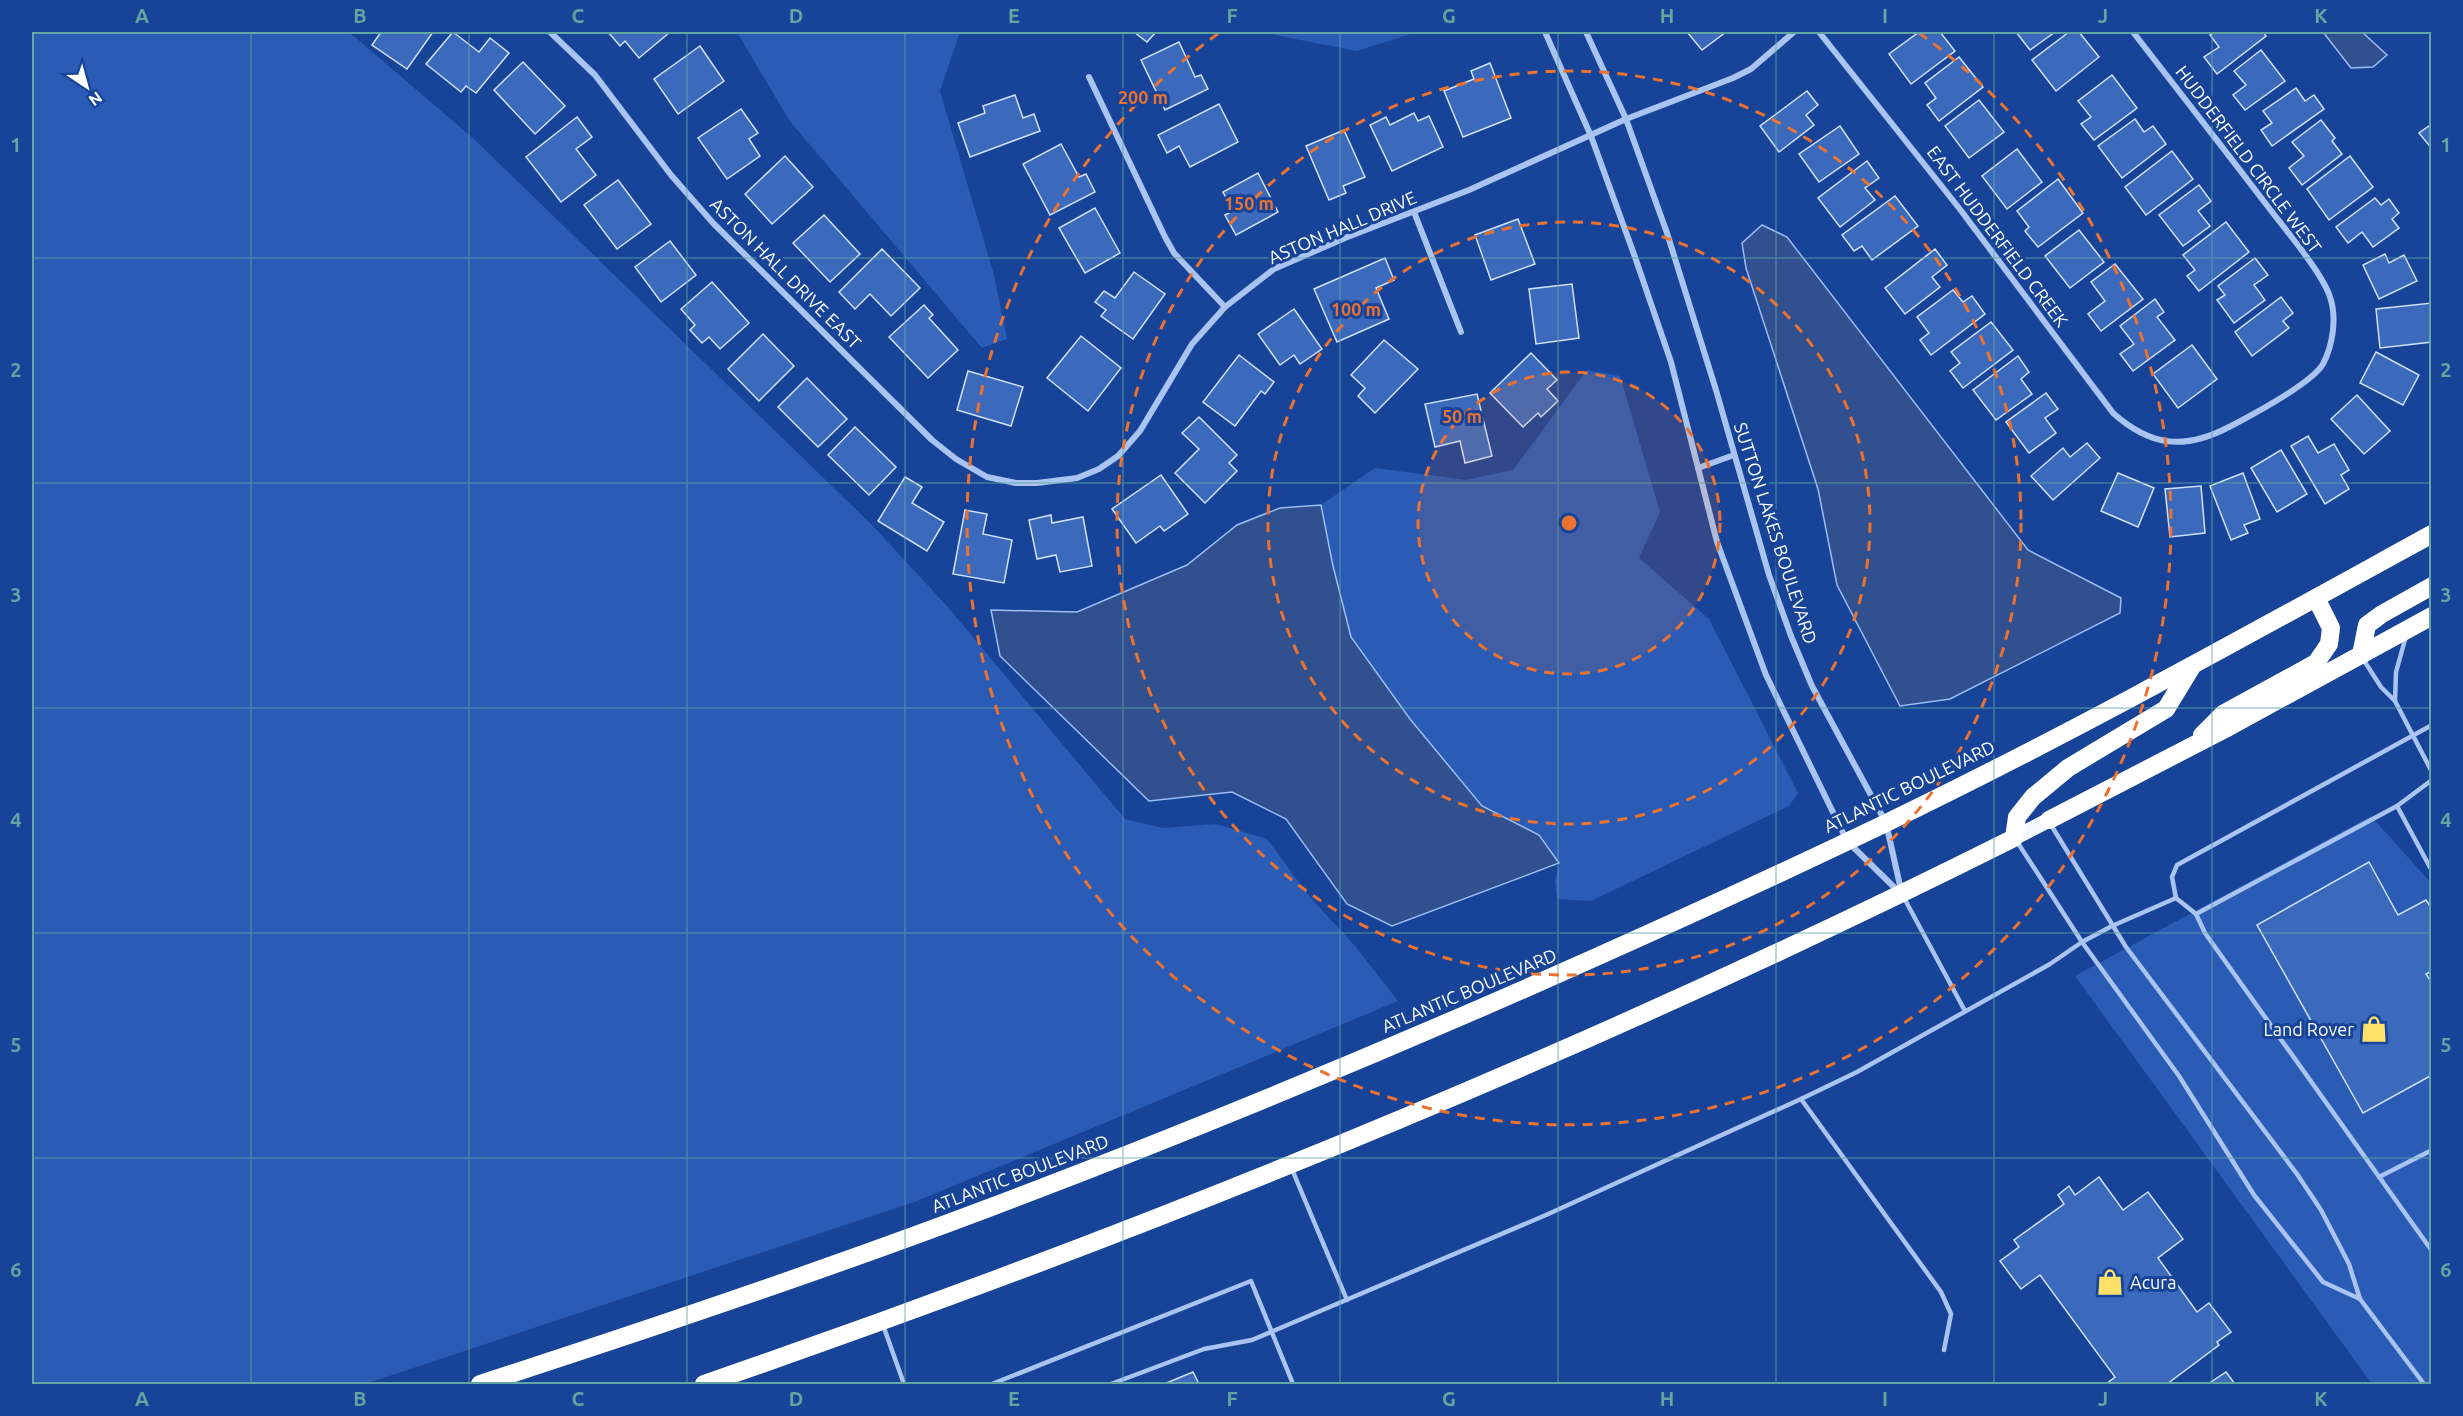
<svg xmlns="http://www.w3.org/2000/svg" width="2463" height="1416" font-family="Ubuntu,sans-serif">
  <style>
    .green { fill: #2a5cb6 }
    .water { fill: #30508f; stroke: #9cbdf4; stroke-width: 1.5 }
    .building { fill: #3b6abd; stroke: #d1e1fc; stroke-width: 1.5 }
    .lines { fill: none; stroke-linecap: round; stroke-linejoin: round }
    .lane { stroke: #aac4f1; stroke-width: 4.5 }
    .street { stroke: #aac4f1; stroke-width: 6 }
    .primary { stroke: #f4f8ff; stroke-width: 15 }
    .highway { stroke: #fff; stroke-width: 18 }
    .grid { fill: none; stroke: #63a6a1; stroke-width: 1.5; stroke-opacity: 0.55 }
    .ring { fill: none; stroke: #eb7230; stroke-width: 3; stroke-dasharray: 10 8 }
    .labels { text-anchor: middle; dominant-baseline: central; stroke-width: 6; stroke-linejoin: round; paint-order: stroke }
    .street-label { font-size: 18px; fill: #fff; stroke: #174498 }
    .poi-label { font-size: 18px; fill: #fff; stroke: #174498; text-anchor: end }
    .centre { fill: #eb7230; stroke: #174498; stroke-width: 3 }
    .ring-label { font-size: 18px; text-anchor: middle; font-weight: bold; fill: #eb7230; stroke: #174498; stroke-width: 6; stroke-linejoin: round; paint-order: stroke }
    .neatline { fill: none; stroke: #63a6a1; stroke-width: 2 }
    .grid-label { font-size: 20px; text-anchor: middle; font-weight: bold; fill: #63a6a1 }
  </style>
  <rect width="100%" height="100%" fill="#174498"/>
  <g class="green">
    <polygon points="32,32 349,32 475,140 873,526 946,605 1125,819 1163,828 1216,824 1267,839 1309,896 1355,946 1398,1001 917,1201 365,1384 32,1384"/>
    <polygon points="737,32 960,32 940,91 994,275 1007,339 982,348 789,120"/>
    <polygon points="1260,32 1417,32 1357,51"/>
    <polygon points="1587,370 1620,376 1660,512 1639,558 1709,619 1798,793 1789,806 1591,901 1557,899 1555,881 1559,863 1539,835 1482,806 1410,719 1351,637 1333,566 1321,505 1375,468 1466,480 1513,470"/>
    <polygon points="2371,816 2431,883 2431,1384 2372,1384 2075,976"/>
  </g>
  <g class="water">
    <polygon points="2323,32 2362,32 2387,55 2373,67 2351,68"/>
    <polygon points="1762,225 1787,237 2028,550 2121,598 2120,613 1950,699 1900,706 1837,585 1818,489 1746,268 1742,243"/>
    <polygon points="1321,505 1333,566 1351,637 1410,719 1482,806 1539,835 1559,863 1392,926 1347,904 1286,819 1232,792 1149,801 1000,656 991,610 1077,612 1187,565 1237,525 1280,508"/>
  </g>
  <g class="building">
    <polygon points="381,32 433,32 407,69 372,45"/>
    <polygon points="453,32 479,52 490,38 509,53 476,93 466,86 461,92 426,64"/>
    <polygon points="608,32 670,32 639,58 625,41 620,46"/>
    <polygon points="1134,32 1156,32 1147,42"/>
    <polygon points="1687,32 1726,32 1702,50"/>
    <polygon points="1919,32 1940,32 1955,51 1911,84 1889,54"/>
    <polygon points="2016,32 2055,32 2030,50"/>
    <polygon points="2069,32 2079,32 2099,57 2056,91 2032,60"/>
    <polygon points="2214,32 2263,32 2266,36 2217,74 2204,57 2219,47 2210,35"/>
    <polygon points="1179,42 1195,77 1201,75 1208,89 1165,110 1141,60"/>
    <polygon points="700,46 724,81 678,114 654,79"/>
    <polygon points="2261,50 2285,81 2245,110 2233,95 2246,85 2234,71"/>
    <polygon points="1959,57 1983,87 1939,121 1927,105 1936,98 1925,83"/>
    <polygon points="523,62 565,106 535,134 494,90"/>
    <polygon points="1490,63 1511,118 1463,137 1444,91 1474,79 1471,71"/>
    <polygon points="2112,75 2137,108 2094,140 2081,124 2091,117 2078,101"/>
    <polygon points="2296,88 2305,101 2314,95 2324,109 2272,146 2261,130 2272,123 2263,111"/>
    <polygon points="1807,91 1818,105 1806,115 1814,125 1779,152 1760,126"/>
    <polygon points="1015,95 1023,118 1034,114 1040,131 970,157 958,123 985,113 983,106"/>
    <polygon points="1979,100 2004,132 1969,158 1945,126"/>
    <polygon points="1219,104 1238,142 1190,167 1179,146 1167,153 1158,135"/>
    <polygon points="741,109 758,133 749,139 760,156 727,179 698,138"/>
    <polygon points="1414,113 1418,121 1429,116 1443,147 1392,171 1370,125 1386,117 1390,125"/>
    <polygon points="577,117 592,137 576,149 596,175 561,202 526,157"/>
    <polygon points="2135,119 2144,132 2153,126 2166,144 2122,178 2098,146"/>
    <polygon points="2321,120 2335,138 2332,141 2342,154 2302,185 2289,168 2304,156 2292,142"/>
    <polygon points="2432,124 2432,149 2419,133"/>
    <polygon points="1840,126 1859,154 1819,182 1799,154"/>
    <polygon points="1344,130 1365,177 1343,186 1346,193 1329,200 1306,146"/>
    <polygon points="1061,144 1079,177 1086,174 1095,192 1050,215 1023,164"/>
    <polygon points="2017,149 2042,182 2007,209 1982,176"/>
    <polygon points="2172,151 2193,179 2146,215 2125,187"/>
    <polygon points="785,156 813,187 772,224 745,194"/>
    <polygon points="2350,156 2373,187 2329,220 2307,189"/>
    <polygon points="1867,161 1879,178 1865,188 1875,200 1840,227 1818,198"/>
    <polygon points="1258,173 1278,212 1236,235 1225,215 1233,211 1223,192"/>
    <polygon points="2058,179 2083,213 2038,247 2025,231 2029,227 2017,211"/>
    <polygon points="618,180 651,224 617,249 584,205"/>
    <polygon points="2199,185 2211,201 2198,211 2210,226 2183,246 2159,215"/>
    <polygon points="1895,196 1918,226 1872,260 1862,246 1854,251 1842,235"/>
    <polygon points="2375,198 2381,205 2389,199 2399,213 2392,219 2399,228 2373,247 2362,232 2348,243 2336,227"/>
    <polygon points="1095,208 1120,253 1085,273 1059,228"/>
    <polygon points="824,215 860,254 830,282 793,243"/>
    <polygon points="1518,219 1535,264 1491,280 1475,235"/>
    <polygon points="2226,222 2249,252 2199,291 2187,276 2195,270 2183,255"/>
    <polygon points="2079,230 2104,262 2070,288 2045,256"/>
    <polygon points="670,241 696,275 661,302 635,267"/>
    <polygon points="882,249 920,288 891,316 870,294 855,309 839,292"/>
    <polygon points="1935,249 1947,265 1932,277 1940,287 1905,314 1885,288"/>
    <polygon points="2385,254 2389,263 2404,255 2417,281 2379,299 2363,265"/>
    <polygon points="1385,258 1394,280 1376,288 1389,319 1337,342 1314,289"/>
    <polygon points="2255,258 2268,275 2254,285 2265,300 2234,323 2217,300 2225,295 2218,286"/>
    <polygon points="2115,264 2143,299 2101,331 2088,314 2105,301 2091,282"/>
    <polygon points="1134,272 1165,294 1133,339 1101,316 1106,310 1095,302 1104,291 1115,298"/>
    <polygon points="712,282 749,323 720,349 709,337 702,343 690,330 695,325 681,309"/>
    <polygon points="1572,284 1579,338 1536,344 1529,289"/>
    <polygon points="1953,290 1963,302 1972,296 1985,314 1931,355 1920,340 1929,333 1917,317"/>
    <polygon points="2281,297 2293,313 2283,321 2289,328 2252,356 2235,332"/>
    <polygon points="2155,299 2164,312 2157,317 2175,340 2133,371 2120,354 2134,344 2120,326"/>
    <polygon points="2432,303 2432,342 2380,348 2376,309"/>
    <polygon points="924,305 933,315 929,318 958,350 928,378 889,337"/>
    <polygon points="1294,309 1322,349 1300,364 1294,355 1280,365 1258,334"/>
    <polygon points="1991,322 2013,350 1963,388 1950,371 1960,363 1951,352"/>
    <polygon points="763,334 794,366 759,401 728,369"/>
    <polygon points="1081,336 1121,368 1088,411 1047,378"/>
    <polygon points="1384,340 1418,369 1375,413 1358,396 1365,388 1351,375"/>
    <polygon points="2192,345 2217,379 2178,408 2153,374"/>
    <polygon points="2376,352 2419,375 2403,405 2360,383"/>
    <polygon points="1531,353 1557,380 1547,389 1558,401 1541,417 1538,413 1523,427 1490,393"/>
    <polygon points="1239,355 1274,382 1265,394 1261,391 1235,426 1203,402"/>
    <polygon points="2018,356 2029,372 2021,379 2032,394 1996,420 1973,390"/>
    <polygon points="968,371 1023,387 1011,426 957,410"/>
    <polygon points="807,378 847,419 818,447 778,407"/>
    <polygon points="2046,393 2058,409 2045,418 2056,433 2029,453 2006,422"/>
    <polygon points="1477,394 1492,456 1465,463 1460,441 1435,447 1425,404"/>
    <polygon points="2357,395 2390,431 2364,454 2331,419"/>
    <polygon points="1199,417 1237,455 1229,463 1237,471 1205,503 1175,473 1199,449 1182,433"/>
    <polygon points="855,427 896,467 869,495 828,455"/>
    <polygon points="2308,436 2318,453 2334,444 2349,470 2341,475 2349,489 2325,504 2291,446"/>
    <polygon points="2087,443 2100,458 2053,500 2031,476 2063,448 2070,457"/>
    <polygon points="2281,450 2307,494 2277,512 2251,468"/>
    <polygon points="2118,473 2154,488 2138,527 2101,511"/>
    <polygon points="2243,473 2260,519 2244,525 2248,533 2231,540 2210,486"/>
    <polygon points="1161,475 1188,514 1164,531 1160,526 1136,543 1112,509"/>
    <polygon points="905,477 922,487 912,503 944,522 927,551 878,521"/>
    <polygon points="2201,486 2205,533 2170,537 2165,489"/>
    <polygon points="965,510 987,514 983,534 1012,540 1004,583 953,574"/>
    <polygon points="1051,515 1052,523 1083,517 1092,566 1060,572 1056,555 1037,559 1029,520"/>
    <polygon points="2369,862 2398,915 2426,900 2432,909 2432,971 2426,974 2432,983 2432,1075 2363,1113 2257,925"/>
    <polygon points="2099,1177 2123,1210 2148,1192 2183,1239 2158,1258 2197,1312 2209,1303 2231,1332 2217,1342 2219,1345 2167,1384 2106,1384 2115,1377 2040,1275 2021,1289 2000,1261 2019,1247 2014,1240 2064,1204 2058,1195 2069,1186 2075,1195"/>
    <polygon points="1193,1372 1199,1384 1164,1384"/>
    <polygon points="2226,1372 2235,1384 2208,1384"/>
  </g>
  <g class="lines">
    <g class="lane">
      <polyline points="2363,659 2381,687 2395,701 2432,772"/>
      <polyline points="2395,701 2396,672 2406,636"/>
      <polyline points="2432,780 2397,806 2432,871"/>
      <polyline points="2051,825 2126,947 2297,1174 2321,1210 2349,1264 2360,1299 2424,1384"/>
      <polyline points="2016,840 2082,942 2179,1076 2254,1195 2323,1282 2360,1299"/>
      <polyline points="1903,896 1965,1011"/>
      <polyline points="2176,898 2172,877 2177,865 2432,725"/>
      <polyline points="2196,914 2205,933 2432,1251"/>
      <polyline points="1801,1099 1941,1292 1951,1314 1944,1350"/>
      <polyline points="1291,1167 1347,1300"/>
      <polyline points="2379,1177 2432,1150"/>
      <polyline points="883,1325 904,1384"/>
      <polyline points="992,1384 1251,1281 1293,1384"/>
      <polyline points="1111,1384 1204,1349 1252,1340 1546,1215 1801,1099 1857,1072 2050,964 2082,942 2112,926 2176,898 2196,914 2397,806"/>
    </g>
    <g class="street">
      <polyline points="550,32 595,75 671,175 713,223 932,440 956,459 987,477 1016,483 1037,483 1077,478 1099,469 1118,456 1140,431 1192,344 1225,307 1274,269 1345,238 1469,190 1626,119 1733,78 1751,69 1794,32"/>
      <polyline points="1545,32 1591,136 1635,257 1671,362 1717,542 1766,675 1847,841 1899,892"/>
      <polyline points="1586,32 1626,119 1667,233 1716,390 1769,575 1791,636 1812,686 1886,823 1901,890"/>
      <path d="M1819 32 1959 208 2113 413C2151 447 2185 450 2229 427 2250 416 2312 383 2323 364 2333 345 2337 317 2330 297 2323 274 2285 229 2269 208 2224 149 2178 90 2133 32"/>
      <polyline points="1089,77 1165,237 1174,253 1225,307"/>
      <polyline points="1414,212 1461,332"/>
      <polyline points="1698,468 1734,455"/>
    </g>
    <polyline class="primary" points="2014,838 2049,820"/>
    <g class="highway">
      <polyline points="2361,655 2367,625 2382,614 2432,586"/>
      <polyline points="2202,735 2223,714 2316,663 2329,644 2331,628 2316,598"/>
      <polyline points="2049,820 2225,729 2432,616"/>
      <path d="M480 1384C650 1329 819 1272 986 1209 1290 1094 1589 965 1882 825 2069 735 2250 634 2432 534"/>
      <path d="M704 1384C1151 1230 1591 1050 2014 838L2017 817 2033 797 2068 768 2166 709 2191 668"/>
    </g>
  </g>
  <path class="grid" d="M251 32V1384M469 32V1384M687 32V1384M905 32V1384M1123 32V1384M1340 32V1384M1558 32V1384M1776 32V1384M1994 32V1384M2212 32V1384M32 258H2432M32 483H2432M32 708H2432M32 933H2432M32 1158H2432"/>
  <circle cx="1569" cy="523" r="151" fill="#eb7230" fill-opacity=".12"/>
  <g class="ring">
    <circle cx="1569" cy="523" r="151"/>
    <circle cx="1569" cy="523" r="301"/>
    <circle cx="1569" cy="523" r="452"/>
    <path d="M1919 33A602 602 0 1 1 1219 33"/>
  </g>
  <defs>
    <symbol id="shop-bare" viewBox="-9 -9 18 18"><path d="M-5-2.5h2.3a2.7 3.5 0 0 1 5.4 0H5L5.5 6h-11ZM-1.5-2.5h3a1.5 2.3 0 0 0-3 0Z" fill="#ffe16a" stroke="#174498" stroke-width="2.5" paint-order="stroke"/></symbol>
  </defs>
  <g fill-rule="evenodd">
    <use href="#shop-bare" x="2355" y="1010" width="38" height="38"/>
    <use href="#shop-bare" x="2091" y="1263" width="38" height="38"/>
  </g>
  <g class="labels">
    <g class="street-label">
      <text transform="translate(2249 159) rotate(53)">HUDDERFIELD CIRCLE WEST</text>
      <text transform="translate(1342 227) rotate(-23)">ASTON HALL DRIVE</text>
      <text transform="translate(1998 236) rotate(53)">EAST HUDDERFIELD CREEK</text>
      <text transform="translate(786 273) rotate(45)">ASTON HALL DRIVE EAST</text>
      <text transform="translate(1776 533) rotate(72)">SUTTON LAKES BOULEVARD</text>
      <text transform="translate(1909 786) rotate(-26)">ATLANTIC BOULEVARD</text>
      <text transform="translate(1469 990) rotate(-23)">ATLANTIC BOULEVARD</text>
      <text transform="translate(1020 1173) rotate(-21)">ATLANTIC BOULEVARD</text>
    </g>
    <g class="poi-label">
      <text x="2354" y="1029">Land Rover</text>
      <text x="2130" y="1282" text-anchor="start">Acura</text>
    </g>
  </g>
  <circle cx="1569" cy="523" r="9" class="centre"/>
  <g class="ring-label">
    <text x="1143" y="104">200 m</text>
    <text x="1249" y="210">150 m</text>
    <text x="1356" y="316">100 m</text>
    <text x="1462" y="423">50 m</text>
  </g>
  <rect width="2463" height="1416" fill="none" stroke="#174498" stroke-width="66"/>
  <g transform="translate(87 87) rotate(144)" stroke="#174498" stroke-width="4.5" paint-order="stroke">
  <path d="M0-4.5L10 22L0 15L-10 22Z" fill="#ffffff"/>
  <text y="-9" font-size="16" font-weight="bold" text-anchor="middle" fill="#ffffff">N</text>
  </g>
  <rect x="33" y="33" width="2397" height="1350" class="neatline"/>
  <g class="grid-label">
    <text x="142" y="23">A</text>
    <text x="360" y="23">B</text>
    <text x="578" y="23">C</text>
    <text x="796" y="23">D</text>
    <text x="1014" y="23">E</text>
    <text x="1232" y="23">F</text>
    <text x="1449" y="23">G</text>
    <text x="1667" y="23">H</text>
    <text x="1885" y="23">I</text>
    <text x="2103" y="23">J</text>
    <text x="2321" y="23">K</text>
    <text x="16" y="152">1</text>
    <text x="2446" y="152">1</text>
    <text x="16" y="377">2</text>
    <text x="2446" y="377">2</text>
    <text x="16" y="602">3</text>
    <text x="2446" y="602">3</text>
    <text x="16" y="827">4</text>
    <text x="2446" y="827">4</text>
    <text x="16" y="1052">5</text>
    <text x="2446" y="1052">5</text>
    <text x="16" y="1277">6</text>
    <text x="2446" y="1277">6</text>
    <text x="142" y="1406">A</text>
    <text x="360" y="1406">B</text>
    <text x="578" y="1406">C</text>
    <text x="796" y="1406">D</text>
    <text x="1014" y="1406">E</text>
    <text x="1232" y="1406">F</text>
    <text x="1449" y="1406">G</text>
    <text x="1667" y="1406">H</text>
    <text x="1885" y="1406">I</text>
    <text x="2103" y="1406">J</text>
    <text x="2321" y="1406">K</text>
  </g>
</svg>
